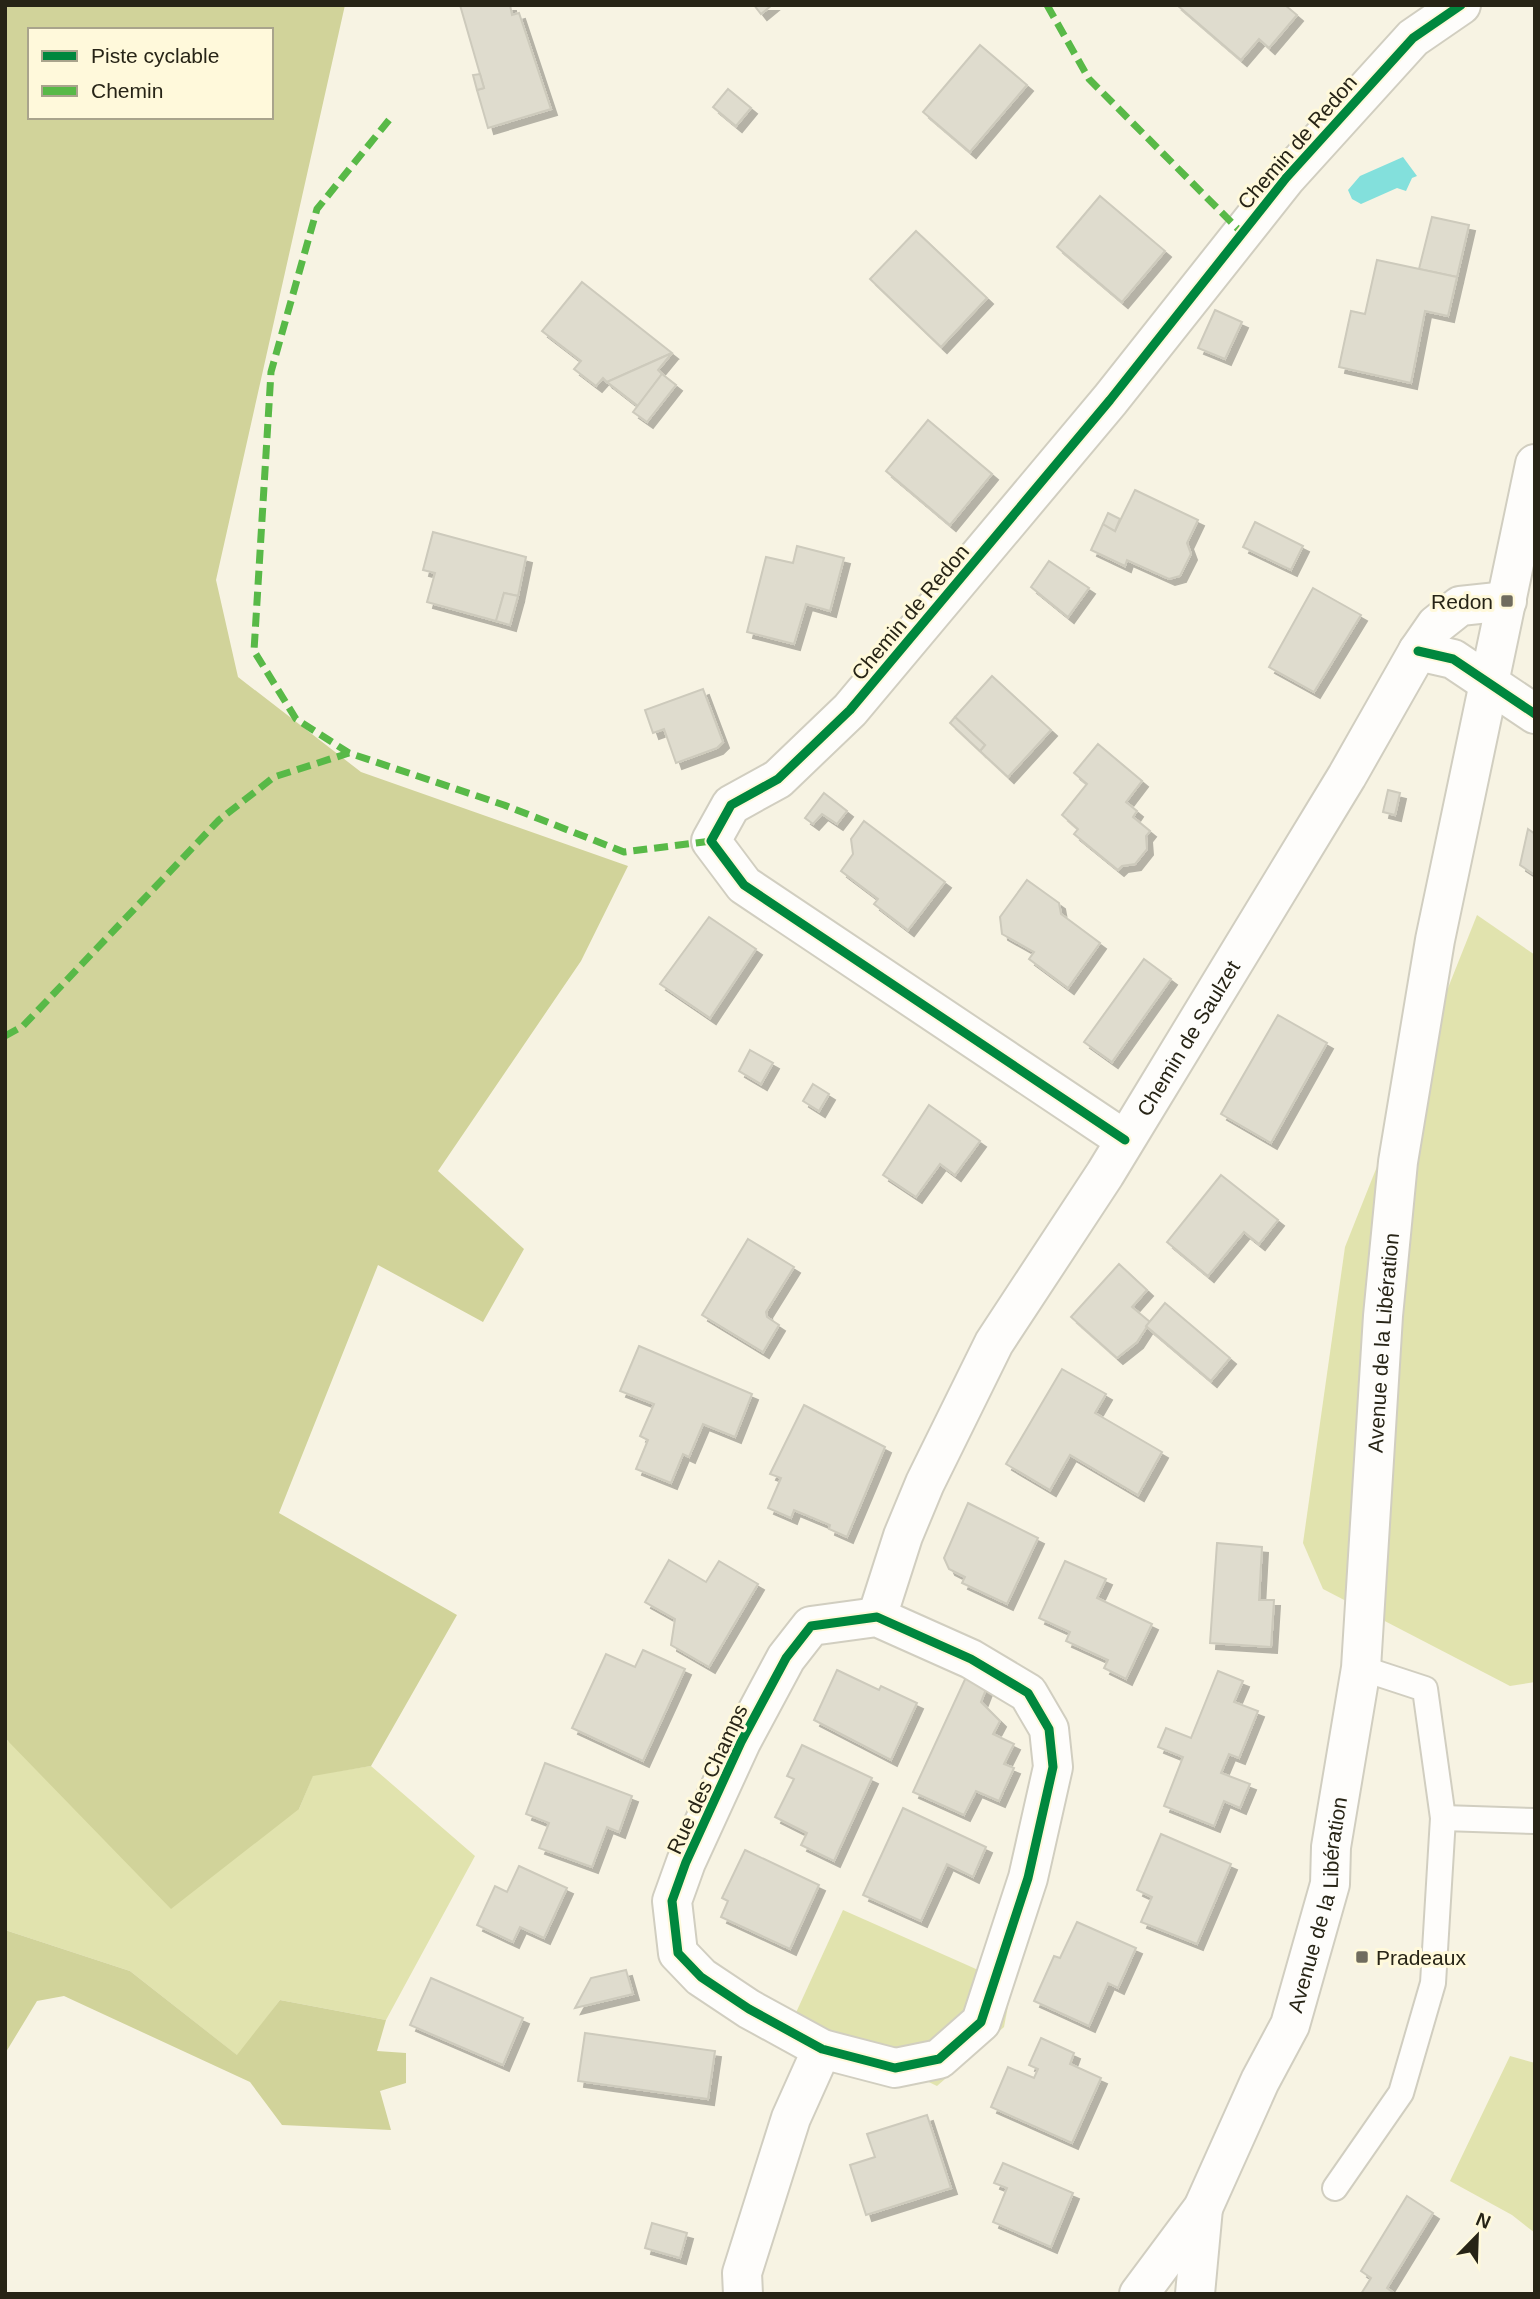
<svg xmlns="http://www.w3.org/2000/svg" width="1540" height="2299" font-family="Helvetica,sans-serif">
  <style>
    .green { fill: #e1e3ae }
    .forest { fill: #d1d39a; fill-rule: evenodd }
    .water { fill: #83e0dc }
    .building { fill: #dfdcce; stroke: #cdcabc; stroke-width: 2; filter: url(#shadow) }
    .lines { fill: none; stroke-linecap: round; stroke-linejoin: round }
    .lane-casing { stroke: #d1cec0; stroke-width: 28 }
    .street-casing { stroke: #d1cec0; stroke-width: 42 }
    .secondary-casing { stroke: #d1cec0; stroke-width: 42 }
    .lane { stroke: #fefdfb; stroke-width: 24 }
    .street { stroke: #fefdfb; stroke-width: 38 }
    .secondary { stroke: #fefdfb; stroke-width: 38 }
    .quiet { stroke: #58b947; stroke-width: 7; stroke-dasharray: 14 7; stroke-linecap: butt }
    .cycleway-casing { stroke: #fff9db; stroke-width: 13 }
    .cycleway { stroke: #00873e; stroke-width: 9 }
    .poi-dot { fill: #706c5e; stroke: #fff9db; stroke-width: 2.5 }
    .labels { text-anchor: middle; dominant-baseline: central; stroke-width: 6; stroke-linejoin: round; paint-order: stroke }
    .street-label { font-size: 21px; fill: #272416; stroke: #fff9db }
    .poi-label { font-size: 21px; fill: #272416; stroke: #fff9db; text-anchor: end }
  </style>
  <defs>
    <filter id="shadow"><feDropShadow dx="6" dy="6" stdDeviation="0" flood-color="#0004"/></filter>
  </defs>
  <rect width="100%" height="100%" fill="#f7f3e3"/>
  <g class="green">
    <polygon points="1477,915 1535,955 1535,1682 1510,1686 1323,1589 1303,1543 1345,1247"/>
    <polygon points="5,1738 7,1741 299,1809 313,1775 371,1766 475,1856 386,2020 280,2000 238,2056 130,1971 5,1930"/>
    <polygon points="843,1910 1012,1985 1004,2027 937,2086 794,2017"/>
    <polygon points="1510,2056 1535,2063 1535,2233 1512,2215 1450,2181"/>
  </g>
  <g class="forest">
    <path d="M5 5H345L216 580 238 677 361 772 628 866 581 961 438 1171 524 1249 483 1322 378 1265 279 1513 457 1615 371 1766 313 1776 299 1809 171 1909 5 1738ZM30 30H271V117H30Z"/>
    <polygon points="5,1930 130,1971 237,2055 280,2000 386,2020 377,2051 406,2053 406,2083 380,2091 391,2130 282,2125 250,2082 64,1996 37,2001 6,2052"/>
  </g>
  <polygon class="water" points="1403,157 1417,176 1412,178 1406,191 1397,188 1361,204 1352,199 1348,190 1360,176"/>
  <g class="building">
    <polygon points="460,5 510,5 512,15 519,13 551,109 488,128 477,90 484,88"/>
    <polygon points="754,5 772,5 761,14"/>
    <polygon points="1177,5 1285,5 1297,15 1269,48 1259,39 1241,60"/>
    <polygon points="980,45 1027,85 970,152 923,112"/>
    <polygon points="480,74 484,88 477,90 473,75"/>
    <polygon points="728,89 751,108 736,126 713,107"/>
    <polygon points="1100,196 1165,251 1122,302 1057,247"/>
    <polygon points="1432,217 1469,225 1457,277 1419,269"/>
    <polygon points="916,231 987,298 941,347 870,279"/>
    <polygon points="1377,260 1457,277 1448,316 1425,311 1411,383 1339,367 1351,311 1365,314"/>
    <polygon points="582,282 672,353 607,382 603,378 596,386 574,369 581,361 542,331"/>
    <polygon points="1215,310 1242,322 1225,359 1198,348"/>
    <polygon points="672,353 658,370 662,374 638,406 607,382"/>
    <polygon points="662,374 676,385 647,422 633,412"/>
    <polygon points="928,420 992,474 950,525 886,471"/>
    <polygon points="1135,490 1198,520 1187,543 1191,554 1180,576 1169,579 1127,560 1125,566 1091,550 1103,524 1115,531"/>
    <polygon points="1108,513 1120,519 1115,531 1103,524"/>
    <polygon points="1255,522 1303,546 1291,570 1243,547"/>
    <polygon points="433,532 526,557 518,596 504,593 496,621 427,602 435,573 423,570"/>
    <polygon points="797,546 844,558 830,611 806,604 794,644 747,632 766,557 793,563"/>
    <polygon points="1049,561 1089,588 1068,617 1031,587"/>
    <polygon points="1313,588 1361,615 1314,692 1269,667"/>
    <polygon points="504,593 518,596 510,625 496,621"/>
    <polygon points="992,676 1051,730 1008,777 980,751 985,745 955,717"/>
    <polygon points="703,689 723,742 717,748 676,763 664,729 653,733 645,710"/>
    <polygon points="955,717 985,745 980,751 950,723"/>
    <polygon points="1098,744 1142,781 1126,802 1137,811 1133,817 1150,831 1146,836 1147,849 1135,864 1122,866 1118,870 1074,834 1078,829 1062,815 1087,784 1074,773"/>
    <polygon points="1388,790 1400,793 1395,815 1383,812"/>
    <polygon points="824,793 847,811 837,824 822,814 813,824 805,818"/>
    <polygon points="864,821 945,882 908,930 874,904 878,899 841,871 853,854 851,839"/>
    <polygon points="1528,829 1535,834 1535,875 1520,865"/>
    <polygon points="1027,880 1059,903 1061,914 1100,943 1068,988 1029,959 1034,952 1002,934 1000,917"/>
    <polygon points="709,917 756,949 710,1018 660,984"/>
    <polygon points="1144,959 1171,979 1112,1062 1084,1042"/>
    <polygon points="1278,1015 1327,1043 1271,1143 1221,1114"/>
    <polygon points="750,1050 773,1063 761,1084 739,1071"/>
    <polygon points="813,1084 829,1094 819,1111 803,1101"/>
    <polygon points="929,1105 980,1141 955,1175 940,1164 916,1197 883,1175"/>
    <polygon points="1221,1175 1278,1220 1259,1244 1244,1232 1208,1276 1167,1242"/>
    <polygon points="748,1239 794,1267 766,1312 767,1317 779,1325 763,1352 702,1315"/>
    <polygon points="1119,1264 1147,1290 1132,1307 1150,1322 1137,1342 1117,1358 1071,1317"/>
    <polygon points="1165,1303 1230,1358 1211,1381 1146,1326"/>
    <polygon points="639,1346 752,1394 735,1437 703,1424 689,1457 683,1454 671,1483 636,1469 648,1440 640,1436 654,1404 620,1391"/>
    <polygon points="1062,1369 1106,1394 1095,1413 1162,1452 1138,1495 1070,1455 1050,1490 1006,1464"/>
    <polygon points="804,1405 885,1447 847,1537 829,1529 830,1525 794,1510 791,1518 768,1508 781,1478 770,1474"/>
    <polygon points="968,1503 1038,1538 1007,1604 962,1583 965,1577 949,1569 944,1558"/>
    <polygon points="1217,1543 1262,1547 1259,1600 1274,1600 1271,1647 1210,1643"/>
    <polygon points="669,1560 706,1582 719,1561 758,1584 709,1667 671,1645 675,1619 645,1602"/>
    <polygon points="1065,1561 1106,1579 1097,1598 1152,1624 1126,1679 1104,1668 1108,1660 1066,1641 1070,1632 1039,1618"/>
    <polygon points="643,1650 685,1669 643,1761 572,1728 606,1654 635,1667"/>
    <polygon points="837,1670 879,1690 881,1686 917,1703 891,1760 814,1720"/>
    <polygon points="1218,1671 1243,1681 1234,1702 1258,1711 1239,1758 1229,1754 1221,1773 1250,1784 1240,1808 1224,1801 1214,1826 1164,1806 1183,1757 1158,1747 1166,1728 1191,1738"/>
    <polygon points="967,1675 988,1684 981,1702 1000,1721 993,1734 1014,1744 1004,1764 1014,1768 999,1801 976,1791 964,1815 913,1792"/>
    <polygon points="802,1745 872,1778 834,1861 801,1845 807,1833 775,1817 794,1779 787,1776"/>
    <polygon points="545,1763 632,1796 619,1832 607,1827 592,1867 539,1848 549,1823 526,1814"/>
    <polygon points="903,1808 986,1847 973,1877 947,1864 921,1921 863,1895"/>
    <polygon points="1161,1834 1231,1864 1197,1944 1141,1922 1152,1897 1137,1890"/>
    <polygon points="745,1850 819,1885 790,1949 721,1917 728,1901 722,1898"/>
    <polygon points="519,1866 567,1888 544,1938 520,1927 513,1942 477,1925 495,1886 507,1892"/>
    <polygon points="1077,1922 1136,1948 1118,1988 1108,1983 1089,2026 1034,2001 1054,1956 1060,1958"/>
    <polygon points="626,1970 633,1994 575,2008 591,1978"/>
    <polygon points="431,1978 523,2018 503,2065 410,2025"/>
    <polygon points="585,2033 715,2051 708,2099 578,2081"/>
    <polygon points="1041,2038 1074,2053 1070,2064 1101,2078 1072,2143 991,2107 1008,2067 1034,2078 1038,2069 1029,2065"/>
    <polygon points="927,2115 951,2188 866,2215 850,2165 875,2157 867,2134"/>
    <polygon points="1003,2163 1073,2193 1051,2247 993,2222 1007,2188 994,2183"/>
    <polygon points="1407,2196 1433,2213 1387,2288 1395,2294 1361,2294 1371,2278 1361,2271"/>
    <polygon points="652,2223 687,2233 680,2258 645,2248"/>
  </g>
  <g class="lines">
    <defs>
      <g id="lane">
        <polyline points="1443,1818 1535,1821"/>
        <polyline points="1335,2188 1401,2093 1433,1983 1443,1818 1425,1689 1361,1668"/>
      </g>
      <g id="street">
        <polyline points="1418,651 1453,659 1535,714"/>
        <polyline points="1125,1140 744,885 711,841 731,805 778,779 850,710 1110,400 1286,178 1413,38 1461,5"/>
        <polygon points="877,1617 971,1659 1028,1693 1049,1729 1053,1767 1028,1878 981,2022 939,2059 895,2068 822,2049 749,2009 701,1977 678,1953 672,1901 686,1862 741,1742 786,1658 811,1626"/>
        <path id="s1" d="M877 1617 903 1536 925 1483 994 1343 1105 1174 1347 776 1418 651 1436 625 1460 606 1507 601"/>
        <polyline points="743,2294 742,2273 791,2118 822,2049"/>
      </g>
      <g id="secondary">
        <path id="s2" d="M1139 2294 1203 2208 1260 2081 1290 2025 1330 1884 1331 1847 1361 1668 1383 1316 1398 1162 1435 940 1535 464"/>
        <polyline points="1195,2294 1203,2208"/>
      </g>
    </defs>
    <use href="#lane" class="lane-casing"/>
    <use href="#street" class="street-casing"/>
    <use href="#secondary" class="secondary-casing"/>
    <use href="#lane" class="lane"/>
    <use href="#street" class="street"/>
    <use href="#secondary" class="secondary"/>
    <g class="quiet">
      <polyline points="1047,5 1089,79 1242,233"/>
      <polyline points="389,120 317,209 271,372 254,651 296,719 349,753 504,805 624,852 711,841"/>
      <polyline points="5,1036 23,1026 219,820 274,777 349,753"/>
    </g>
    <defs>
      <g id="cycleway">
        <polyline points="1418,651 1453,659 1535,714"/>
        <polyline points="1125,1140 744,885 711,841 731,805 778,779 850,710 1110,400 1286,178 1413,38 1461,5"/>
        <polygon points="877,1617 971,1659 1028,1693 1049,1729 1053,1767 1028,1878 981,2022 939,2059 895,2068 822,2049 749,2009 701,1977 678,1953 672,1901 686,1862 741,1742 786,1658 811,1626"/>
      </g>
    </defs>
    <use href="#cycleway" class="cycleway-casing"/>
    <use href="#cycleway" class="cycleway"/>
  </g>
  <g class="poi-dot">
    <rect x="1500" y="594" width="14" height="14" rx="3.5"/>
    <rect x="1355" y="1950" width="14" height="14" rx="3.5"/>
  </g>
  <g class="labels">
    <g class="street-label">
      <text transform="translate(1297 142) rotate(-49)">Chemin de Redon</text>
      <text transform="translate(910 612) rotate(-50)">Chemin de Redon</text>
      <text stroke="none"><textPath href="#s1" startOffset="660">Chemin de Saulzet</textPath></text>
      <text stroke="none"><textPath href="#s2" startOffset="1001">Avenue de la Libération</textPath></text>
      <text transform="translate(707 1779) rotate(-65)">Rue des Champs</text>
      <text stroke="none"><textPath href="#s2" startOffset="434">Avenue de la Libération</textPath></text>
    </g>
    <g class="poi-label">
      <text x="1493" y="601">Redon</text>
      <text x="1376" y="1957" text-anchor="start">Pradeaux</text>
    </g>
  </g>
  <rect width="1540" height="2299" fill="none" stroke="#272416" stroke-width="14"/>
  <rect x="28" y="28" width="245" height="91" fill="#fff9db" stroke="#a9a48c" stroke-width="2"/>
  <rect x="42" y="51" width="35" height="10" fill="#00873e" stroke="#a9a48c" stroke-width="2"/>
  <text x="91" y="63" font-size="21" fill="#272416">Piste cyclable</text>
  <rect x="42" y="86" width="35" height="10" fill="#58b947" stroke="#a9a48c" stroke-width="2"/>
  <text x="91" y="98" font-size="21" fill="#272416">Chemin</text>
  <g transform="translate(1477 2236) rotate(23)" stroke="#fff9db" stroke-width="5" paint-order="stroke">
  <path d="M0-5L12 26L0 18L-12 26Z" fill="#272416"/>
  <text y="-10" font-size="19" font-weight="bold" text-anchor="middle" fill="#272416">N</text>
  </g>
</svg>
